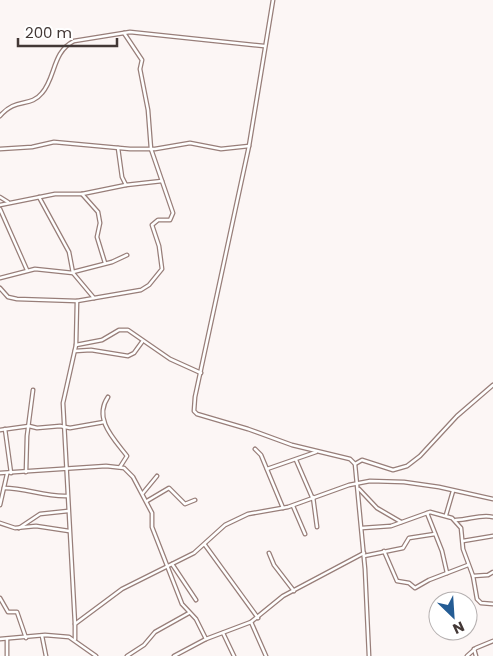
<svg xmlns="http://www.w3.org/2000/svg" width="493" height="656" font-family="Poppins,sans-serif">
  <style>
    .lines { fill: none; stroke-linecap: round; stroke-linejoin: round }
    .minor-casing { stroke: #987e79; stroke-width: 5 }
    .minor { stroke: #fff; stroke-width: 2.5 }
  </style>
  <rect width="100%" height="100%" fill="#fcf6f5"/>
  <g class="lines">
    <defs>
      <g id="minor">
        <polyline points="273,0 249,146 195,397 194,411 197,414 248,429 292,445 350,459 355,464 365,569 369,656"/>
        <path d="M0 116C16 97 30 108 42 93 56 77 52 52 74 41L130 32 264 46"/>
        <polyline points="118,148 122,177 126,185"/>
        <polyline points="0,149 32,147 54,142 130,149 155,149 190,143 221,149 249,146"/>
        <polyline points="82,194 98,212 100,223 97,237 105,263"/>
        <polyline points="0,197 8,202"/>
        <polyline points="39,197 69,252 73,273"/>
        <polyline points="0,205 55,194 82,194 126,185 162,181"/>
        <polyline points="0,209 27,270"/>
        <polyline points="73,272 112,262 127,255"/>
        <polyline points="0,278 35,269 73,273 94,298"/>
        <polyline points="0,288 8,297 17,299 77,301 141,290 149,285 162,269 159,246 152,225 158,220 170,220 173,213 151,149 148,110 140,69 142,60 124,33"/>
        <polyline points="76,345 102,340 119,330 128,330 170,359 201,373"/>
        <polyline points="75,351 91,350 128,356 134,353 142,342"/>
        <path d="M108 397C93 419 114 439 127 456L120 467"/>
        <polyline points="5,429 11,473"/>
        <polyline points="0,430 29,426 37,428 60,426 70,428 104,422"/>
        <polyline points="255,449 261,455 283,508"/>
        <polyline points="296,460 312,497"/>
        <polyline points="355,464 362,460 393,470 407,466 420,456 457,416 493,385"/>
        <polyline points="267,469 316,452"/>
        <polyline points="26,472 27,436 33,390"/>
        <polyline points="0,473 106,466 124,468 133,477 152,513 152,527 182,604 196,619 206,639"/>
        <path d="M4 488C26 488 45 497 67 496"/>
        <polyline points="359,489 377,508 401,522"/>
        <polyline points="143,493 157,476"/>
        <polyline points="313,497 317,527"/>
        <polyline points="147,501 169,488 185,504 195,500"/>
        <polyline points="0,505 7,474"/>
        <polyline points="293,506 305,534"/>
        <polyline points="427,513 442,551 447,573"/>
        <polyline points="446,515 453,491"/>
        <path d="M456 520C469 520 480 514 493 517"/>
        <polyline points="0,523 15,528 36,526 69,531"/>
        <polyline points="19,528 40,514 68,511"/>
        <polyline points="362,528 391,526 430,512 452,518 461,528 463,549 473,576 477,599 481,603 493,604"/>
        <polyline points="463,541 493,536"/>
        <polyline points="205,545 258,618"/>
        <polyline points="384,551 397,581 409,583 415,588 429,580 468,565"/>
        <polyline points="269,553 274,565 294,591"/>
        <polyline points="364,556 403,548 409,538 435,534"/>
        <polyline points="172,564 196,600"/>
        <polyline points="473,576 488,575 493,572"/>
        <polyline points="0,598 8,612 17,612 26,638"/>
        <polyline points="251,622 266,656"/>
        <polyline points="75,624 63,403 76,345 77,301"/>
        <polyline points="223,633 234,656"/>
        <polyline points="42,636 46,656"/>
        <polyline points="0,639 45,635 69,637 96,656"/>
        <polyline points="75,639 75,624 122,589 194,553 225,525 248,514 288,507 349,485 370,481 404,482 439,487 493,499"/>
        <polyline points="474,649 476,656"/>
        <polyline points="7,656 7,639"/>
        <polyline points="127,656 144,645 155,632 189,613"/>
        <polyline points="174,656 206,639 251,622 283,596 364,553"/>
        <polyline points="467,656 476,648 493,641"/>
      </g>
    </defs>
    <use href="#minor" class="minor-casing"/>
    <use href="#minor" class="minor"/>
  </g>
  <g transform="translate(453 616) rotate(155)"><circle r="24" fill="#ffffff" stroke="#b4afaf"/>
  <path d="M0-4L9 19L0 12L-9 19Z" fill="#245c94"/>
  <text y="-8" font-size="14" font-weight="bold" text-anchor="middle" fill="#433836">N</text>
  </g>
  <path d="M18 38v8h99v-8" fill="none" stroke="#433836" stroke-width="2.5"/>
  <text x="25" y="38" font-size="15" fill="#433836" stroke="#ffffff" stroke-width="4" paint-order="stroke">200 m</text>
</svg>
